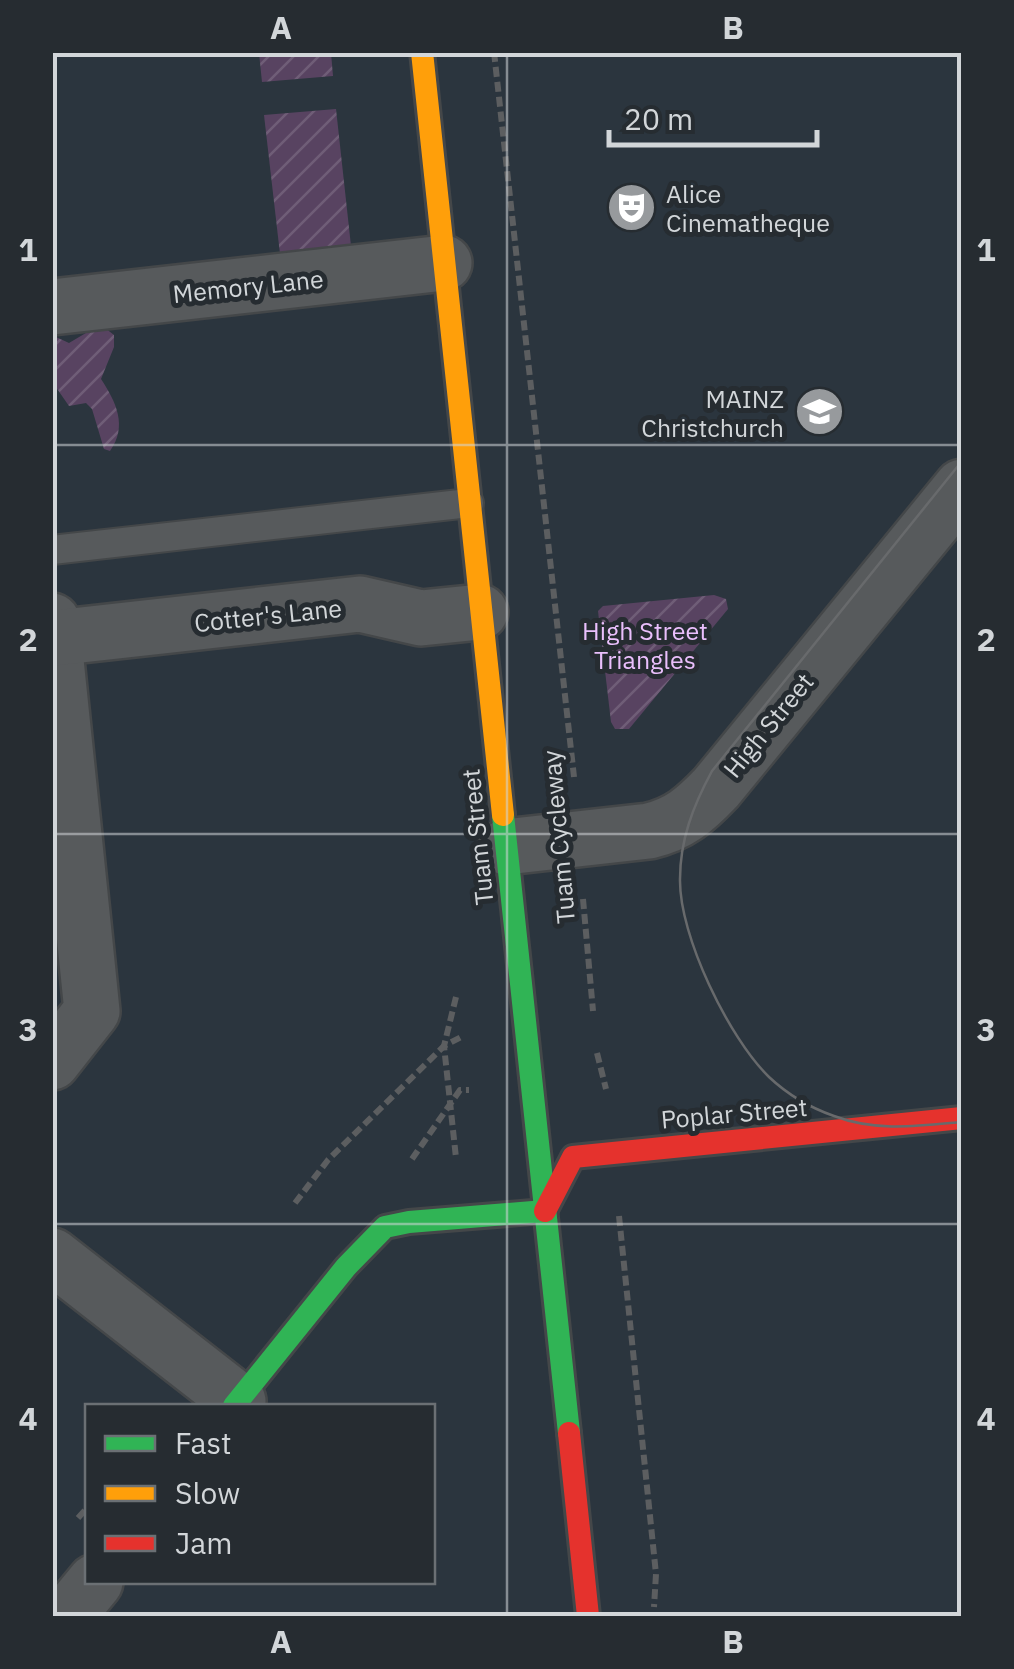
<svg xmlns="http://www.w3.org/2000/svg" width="1014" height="1669" font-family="'IBM Plex Sans',sans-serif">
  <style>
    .built { fill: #2b353e; fill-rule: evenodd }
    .garden { fill: url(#garden-furrows) }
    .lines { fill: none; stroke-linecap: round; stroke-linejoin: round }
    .lane-casing { stroke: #444749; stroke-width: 32 }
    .street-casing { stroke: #444749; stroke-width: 60 }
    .fast-casing { stroke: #444749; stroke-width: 28 }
    .slow-casing { stroke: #444749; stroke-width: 28 }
    .jam-casing { stroke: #444749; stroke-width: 28 }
    .path { stroke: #5c5e60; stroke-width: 6; stroke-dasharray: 10 5; stroke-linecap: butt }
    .lane { stroke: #575a5c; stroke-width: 28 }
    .street { stroke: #575a5c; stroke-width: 55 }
    .fast { stroke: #30b455; stroke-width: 22 }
    .slow { stroke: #ff9f0a; stroke-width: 22 }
    .jam { stroke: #e5322d; stroke-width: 22 }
    .tram { stroke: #686a6c; stroke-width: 2.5 }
    .grid { fill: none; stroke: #d2d6d9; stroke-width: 2.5; stroke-opacity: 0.55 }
    .labels { text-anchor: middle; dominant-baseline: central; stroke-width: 10; stroke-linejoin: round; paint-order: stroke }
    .poi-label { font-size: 25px; fill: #d2d6d9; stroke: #262c31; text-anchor: start }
    .street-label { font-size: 25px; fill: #d2d6d9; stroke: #262c31 }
    .park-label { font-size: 25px; fill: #eabffc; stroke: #262c31 }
    .neatline { fill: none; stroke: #d2d6d9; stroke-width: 4 }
    .grid-label { font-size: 32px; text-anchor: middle; font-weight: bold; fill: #d2d6d9 }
  </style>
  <defs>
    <pattern id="garden-furrows" width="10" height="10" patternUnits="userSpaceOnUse" patternTransform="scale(2.5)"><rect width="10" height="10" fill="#584361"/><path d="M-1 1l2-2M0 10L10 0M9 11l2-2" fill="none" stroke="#6f5d77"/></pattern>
  </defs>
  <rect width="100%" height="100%" fill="#292c2e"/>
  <path class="built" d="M52 53H961V1616H53ZM88 1406H432V1582H88Z"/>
  <g class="garden">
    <polygon points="259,53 331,53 333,76 262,82"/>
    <polygon points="336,109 351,246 280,254 264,115"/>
    <path d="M105 328 114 335V347L101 379C116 402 128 426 110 451L104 449 92 409 86 403 69 406 53 383V339L56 337 69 343 91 330Z"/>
    <polygon points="714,595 726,599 728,609 629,729 615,729 611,722 598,611 603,606"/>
  </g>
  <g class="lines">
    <defs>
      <polyline id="lane" points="52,550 469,503"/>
      <g id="street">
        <polyline points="52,307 444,263"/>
        <polyline points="52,621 92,1011 52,1062"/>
        <polyline points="54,638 360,604 421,618 480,612"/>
        <path d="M506 847 649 831C679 824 695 810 716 788L962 487"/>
        <polyline points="52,1256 238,1401"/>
        <polyline points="67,1616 95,1582"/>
      </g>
      <g id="fast">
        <polyline points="503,815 569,1433"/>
        <polyline points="234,1406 346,1267 385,1227 409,1222 545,1211"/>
      </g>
      <polyline id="slow" points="422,52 503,815"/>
      <g id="jam">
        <polyline points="545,1211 573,1157 962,1118"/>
        <polyline points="569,1433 588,1616"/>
      </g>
    </defs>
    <use href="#lane" class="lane-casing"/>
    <use href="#street" class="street-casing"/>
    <use href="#fast" class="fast-casing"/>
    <use href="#slow" class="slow-casing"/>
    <use href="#jam" class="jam-casing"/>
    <g class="path">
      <polyline points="494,52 574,777"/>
      <polyline points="583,899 593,1011"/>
      <polyline points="456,997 444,1046 456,1158"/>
      <polyline points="597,1053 606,1089"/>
      <polyline points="412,1159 460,1090 469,1090"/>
      <polyline points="295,1203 328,1160 444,1046 463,1036"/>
      <polyline points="619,1216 656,1574 654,1607"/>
      <polyline points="78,1518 88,1507"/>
    </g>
    <use href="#lane" class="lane"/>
    <use href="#street" class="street"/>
    <use href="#fast" class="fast"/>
    <use href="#slow" class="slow"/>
    <use href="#jam" class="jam"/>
    <path class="tram" d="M962 461 712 771C693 806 680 840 680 879 679 936 729 1038 769 1077 787 1094 811 1108 834 1116 876 1132 918 1126 962 1122"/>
  </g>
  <path class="grid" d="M507 52V1616M52 445H962M52 834H962M52 1224H962"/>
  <defs>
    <symbol id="theatre-disc" viewBox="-11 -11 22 22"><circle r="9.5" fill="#979a9d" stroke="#262c31"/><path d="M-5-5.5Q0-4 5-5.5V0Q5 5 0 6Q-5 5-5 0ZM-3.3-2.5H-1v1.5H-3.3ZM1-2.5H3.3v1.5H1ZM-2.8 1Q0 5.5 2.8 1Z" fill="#fff"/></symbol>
    <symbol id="university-disc" viewBox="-11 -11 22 22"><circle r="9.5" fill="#979a9d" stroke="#262c31"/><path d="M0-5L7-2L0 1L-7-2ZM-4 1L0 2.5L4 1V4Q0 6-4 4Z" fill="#fff"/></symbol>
  </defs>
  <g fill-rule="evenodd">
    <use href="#theatre-disc" x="604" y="180" width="55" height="55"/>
    <use href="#university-disc" x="792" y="384" width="55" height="55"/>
  </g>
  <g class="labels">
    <g class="poi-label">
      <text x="666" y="193">Alice<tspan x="666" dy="29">Cinematheque</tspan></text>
      <text x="784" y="398" text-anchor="end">MAINZ<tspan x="784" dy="29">Christchurch</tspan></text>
    </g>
    <g class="street-label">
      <text transform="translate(248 286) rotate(-6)">Memory Lane</text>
      <text transform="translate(268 615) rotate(-6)">Cotter's Lane</text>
      <text transform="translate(768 725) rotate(-51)">High Street</text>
      <text transform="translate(477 837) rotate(-96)">Tuam Street</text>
      <text transform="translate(558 837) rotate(-95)">Tuam Cycleway</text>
      <text transform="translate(734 1113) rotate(-5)">Poplar Street</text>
    </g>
    <g class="park-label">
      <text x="645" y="630">High Street<tspan x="645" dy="29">Triangles</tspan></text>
    </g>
  </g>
  <rect width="1014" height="1669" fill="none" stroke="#262c31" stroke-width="110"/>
  <rect x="85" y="1404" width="350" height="180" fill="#262c31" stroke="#6b7074" stroke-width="2.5"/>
  <rect x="105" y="1436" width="50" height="15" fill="#30b455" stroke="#6b7074" stroke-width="2.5"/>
  <text x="175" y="1454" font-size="30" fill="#d2d6d9">Fast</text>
  <rect x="105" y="1486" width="50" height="15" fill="#ff9f0a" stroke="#6b7074" stroke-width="2.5"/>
  <text x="175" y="1504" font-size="30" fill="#d2d6d9">Slow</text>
  <rect x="105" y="1536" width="50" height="15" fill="#e5322d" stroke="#6b7074" stroke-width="2.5"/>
  <text x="175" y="1554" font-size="30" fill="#d2d6d9">Jam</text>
  <path d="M609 130v15h208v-15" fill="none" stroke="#d2d6d9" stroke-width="5"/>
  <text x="624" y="130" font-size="30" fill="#d2d6d9" stroke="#262c31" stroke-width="8" paint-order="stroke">20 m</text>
  <rect x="55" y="55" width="904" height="1559" class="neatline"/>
  <g class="grid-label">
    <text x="281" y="39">A</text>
    <text x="733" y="39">B</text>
    <text x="28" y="261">1</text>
    <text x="986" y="261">1</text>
    <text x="28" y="651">2</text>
    <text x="986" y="651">2</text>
    <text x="28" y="1041">3</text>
    <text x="986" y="1041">3</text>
    <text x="28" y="1430">4</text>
    <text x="986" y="1430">4</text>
    <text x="281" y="1653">A</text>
    <text x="733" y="1653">B</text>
  </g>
</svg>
